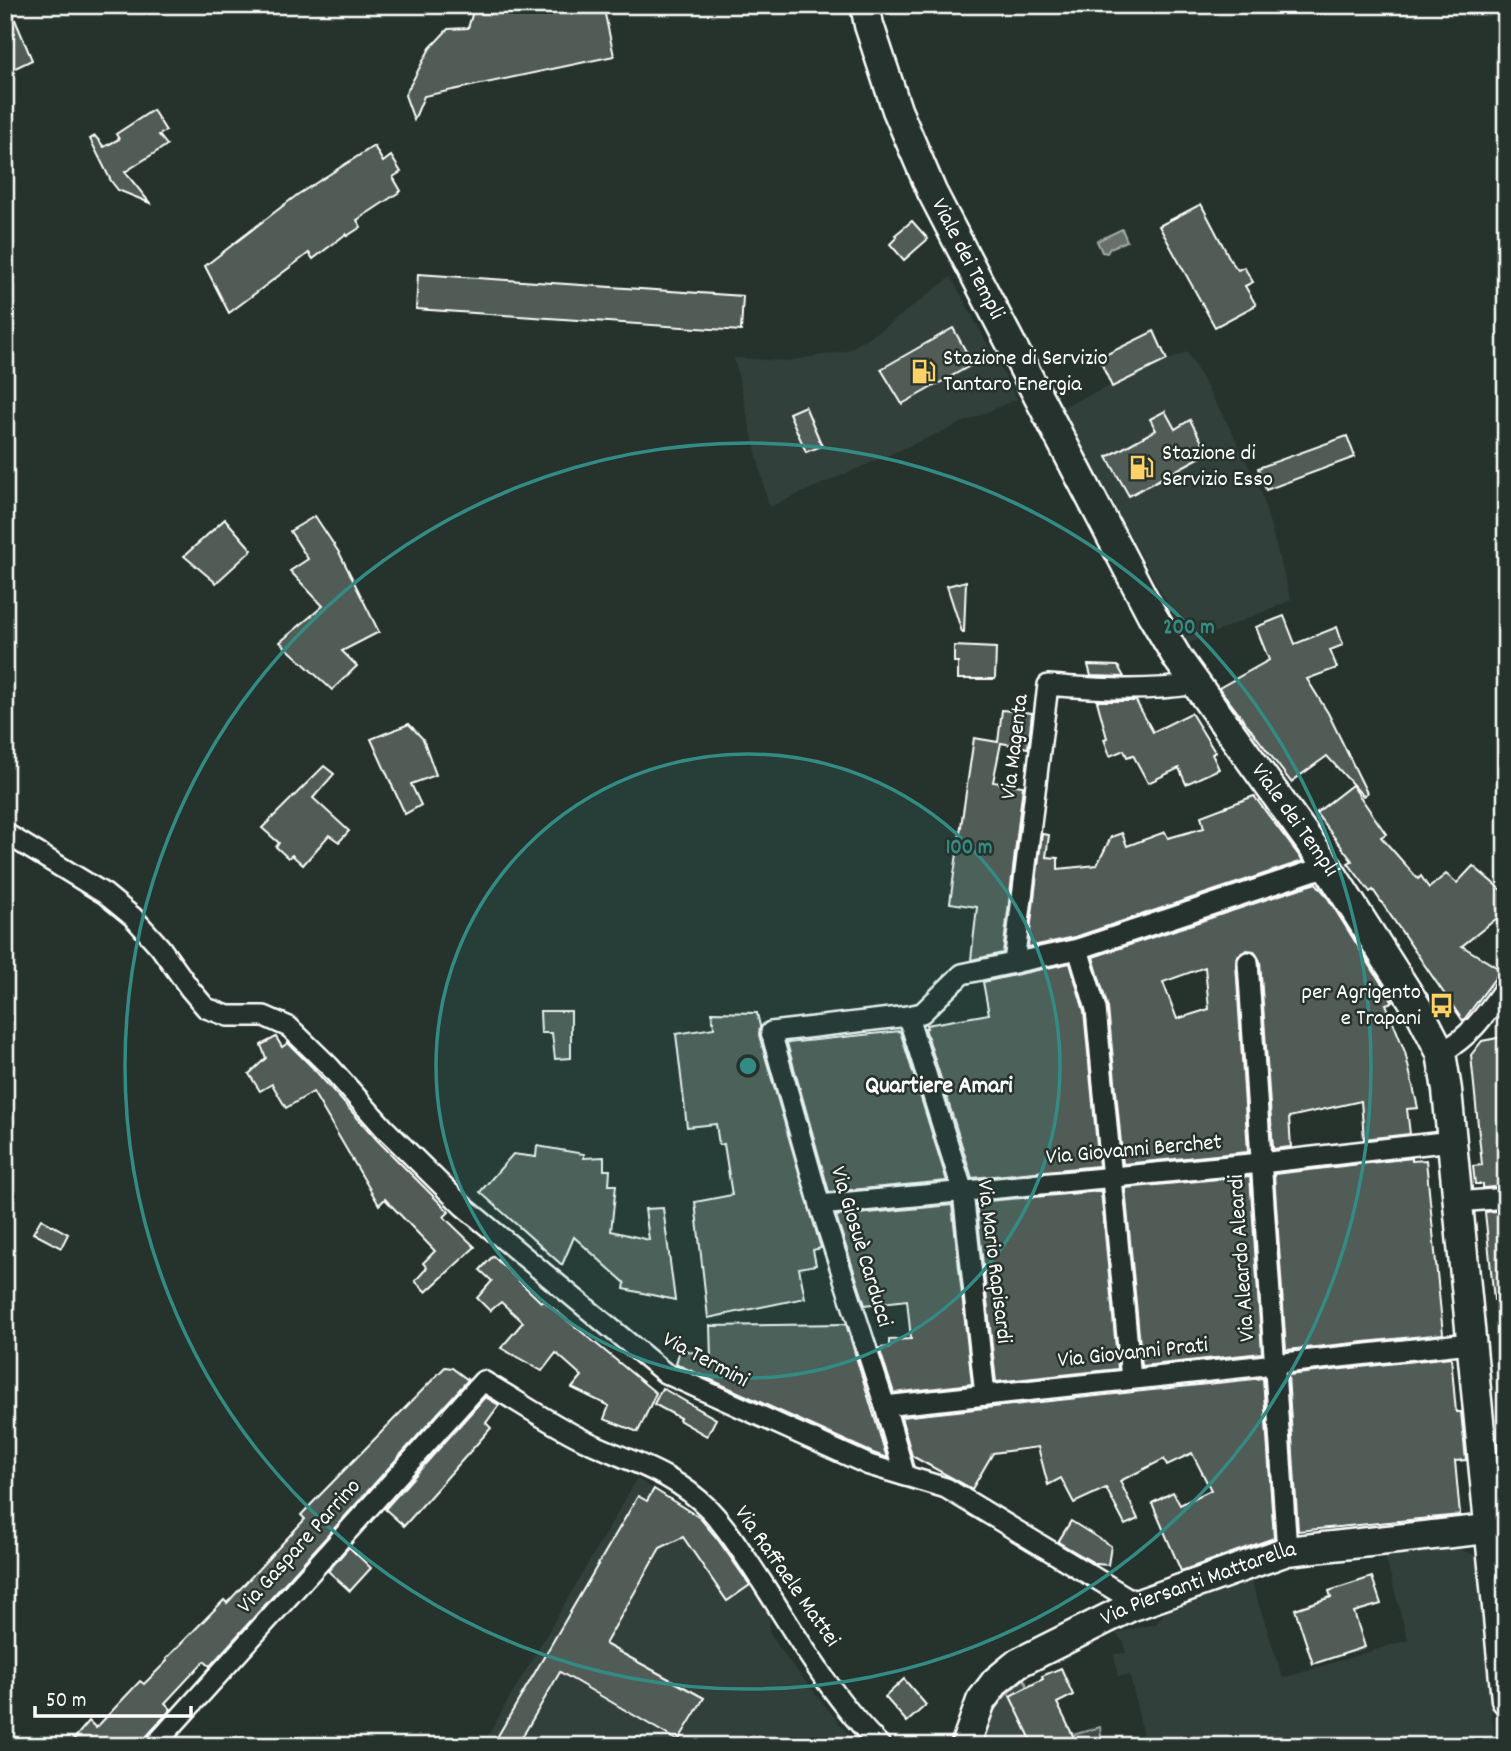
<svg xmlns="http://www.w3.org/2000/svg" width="1511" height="1751" font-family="Dekko,sans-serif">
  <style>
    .built { fill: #333f3a }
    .green { fill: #3e4944; stroke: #9ea4a2; stroke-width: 2 }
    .water { fill: #67706c; stroke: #a4a9a7; stroke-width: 2 }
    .building { fill: #515c57; stroke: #fff; stroke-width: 2; fill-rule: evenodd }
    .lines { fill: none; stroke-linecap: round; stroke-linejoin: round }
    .street-casing { stroke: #fff; stroke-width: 24 }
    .secondary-casing { stroke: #fff; stroke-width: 33 }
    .street { stroke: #26332d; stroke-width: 19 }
    .secondary { stroke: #26332d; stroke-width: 28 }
    .ring { fill: none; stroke: #338b84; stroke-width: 3.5 }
    .labels { text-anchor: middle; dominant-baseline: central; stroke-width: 5; stroke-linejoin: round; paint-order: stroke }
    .street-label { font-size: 23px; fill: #fff; stroke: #26332d }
    .poi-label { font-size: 23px; fill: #fff; stroke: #26332d; text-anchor: start }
    .neighbourhood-label { font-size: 24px; font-weight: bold; fill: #fff; stroke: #26332d }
    .centre { fill: #338b84; stroke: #26332d; stroke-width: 3.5 }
    .ring-label { font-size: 21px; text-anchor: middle; font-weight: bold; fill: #338b84; stroke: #26332d; stroke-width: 5; stroke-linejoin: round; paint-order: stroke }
  </style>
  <rect width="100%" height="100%" fill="#26332d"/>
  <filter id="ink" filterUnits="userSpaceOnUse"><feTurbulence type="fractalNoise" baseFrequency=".0143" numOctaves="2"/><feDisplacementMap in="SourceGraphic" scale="14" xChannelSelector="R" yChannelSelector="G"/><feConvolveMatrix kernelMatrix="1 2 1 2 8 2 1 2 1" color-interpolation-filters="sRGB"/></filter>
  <g filter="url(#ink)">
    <g class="built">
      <polygon points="951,277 1017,399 769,507 734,358 787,361 847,351 884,328"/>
      <polygon points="1187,352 1232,432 1261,492 1291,600 1189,643 1060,408"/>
      <polygon points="637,1479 704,1519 770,1615 769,1632 788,1660 858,1746 482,1746"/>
      <polygon points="1456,1548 1475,1555 1477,1562 1495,1746 1145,1746 1130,1675 1118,1676 1114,1654 1126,1653 1124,1642 1115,1633 1156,1624 1169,1607 1251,1580 1283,1678 1408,1640 1384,1552"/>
    </g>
    <path class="green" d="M1024 1679 1055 1743 1073 1735 1100 1727 1102 1746H981C989 1713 998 1700 1024 1679Z"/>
    <polygon class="water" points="1122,229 1127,241 1110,248 1107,253 1102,252 1097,241"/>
    <g class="building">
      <polygon points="5,5 9,5 32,60 5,73"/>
      <polygon points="475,5 603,5 614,56 424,96 414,120 405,95 430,48 448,29 468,28"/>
      <polygon points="153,110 166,131 159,135 167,145 125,172 150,203 118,190 111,181 90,139 95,136 104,147 119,139 116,134"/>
      <polygon points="374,146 383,162 391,156 401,172 393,177 401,191 357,220 361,227 347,236 346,234 313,259 309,253 229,313 205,266 297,195"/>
      <polygon points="1201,204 1231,261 1238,270 1244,267 1253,282 1245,286 1256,305 1215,327 1159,226"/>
      <polygon points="912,221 928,239 904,260 890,244 897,237 895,235"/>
      <polygon points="418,274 743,296 741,331 416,309"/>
      <polygon points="953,328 973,364 902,404 881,369"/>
      <polygon points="1154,331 1167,360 1112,387 1099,358"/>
      <polygon points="805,406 822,446 806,452 789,413"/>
      <polygon points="1165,411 1175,429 1190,420 1208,453 1129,496 1107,457 1156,430 1150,419"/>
      <polygon points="1347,436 1355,457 1266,490 1258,468"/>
      <polygon points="315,516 340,554 379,632 342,651 357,666 332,690 280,642 323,606 290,571 308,559 290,531"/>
      <polygon points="225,519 252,550 216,583 184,556"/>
      <polygon points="966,581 964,632 962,632 947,586"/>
      <polygon points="1284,616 1295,644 1337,627 1343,645 1330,650 1337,668 1307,679 1328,713 1367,793 1363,796 1327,756 1291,782 1219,688 1269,660 1256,627"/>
      <polygon points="954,646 996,648 995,679 958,679 958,662 954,662"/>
      <polygon points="1088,665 1118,666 1124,677 1091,676"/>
      <polygon points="1097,701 1136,701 1153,732 1191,713 1215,752 1212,754 1219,769 1186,784 1179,768 1148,783 1133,755 1127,757 1124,750 1110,756 1104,739 1107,738"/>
      <polygon points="1002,710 1032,713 1028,748 1001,743 993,782 1023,786 1003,953 971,960 977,907 950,903 954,874 974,738 998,742"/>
      <polygon points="409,724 423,739 436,775 411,784 421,805 405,814 371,739"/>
      <polygon points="324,766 334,774 313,798 349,831 339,842 329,835 303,865 292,855 288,858 276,847 279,843 262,828"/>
      <polygon points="1352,785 1386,834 1381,837 1418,879 1421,876 1429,888 1446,874 1457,883 1473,866 1506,894 1506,926 1496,919 1462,946 1501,970 1463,1021 1373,890 1370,892 1348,863 1352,861 1316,813"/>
      <polygon points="1254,796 1303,861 1075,937 1028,947 1042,834 1049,835 1046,857 1058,858 1058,869 1097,865 1111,837 1122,833 1127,846 1165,832 1168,838 1204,828 1201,816"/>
      <path d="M1316 883 1326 895 1393 1002 1386 1004 1405 1052 1418 1108 1407 1109 1410 1134 1364 1139 1361 1101 1289 1117 1291 1147 1273 1149 1260 961 1254 951 1247 950 1237 956 1236 963 1248 1152 1123 1164 1108 1008 1093 957ZM1205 967 1209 1009 1177 1019 1163 982Z"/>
      <polygon points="1070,963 1084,1011 1099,1166 972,1178 925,1028 927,1028 926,1025 989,1014 983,982"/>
      <polygon points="540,1011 571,1011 571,1058 555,1059 552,1033 541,1033"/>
      <polygon points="712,1012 757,1013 760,1026 759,1035 821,1248 813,1250 816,1265 799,1268 805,1298 708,1318 695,1202 732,1195 724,1144 719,1145 716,1124 687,1127 676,1034 714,1028"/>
      <polygon points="900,1031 947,1181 829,1192 787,1043"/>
      <polygon points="276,1037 282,1047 288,1043 312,1067 378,1141 449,1212 444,1217 475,1247 426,1292 415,1281 427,1268 423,1263 435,1251 385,1199 379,1205 313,1092 286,1108 272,1084 260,1091 249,1074 266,1058 261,1045"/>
      <polygon points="1503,1037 1506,1053 1506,1186 1483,1188 1483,1184 1475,1184 1473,1166 1482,1165 1471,1055 1482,1041"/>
      <polygon points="537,1146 584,1154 584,1158 604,1157 604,1170 610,1170 609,1185 616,1185 611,1231 649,1240 645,1209 663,1208 675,1300 624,1289 625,1283 574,1237 562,1265 480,1192 513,1154 536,1157"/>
      <polygon points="1412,1158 1412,1161 1426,1160 1443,1334 1286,1350 1274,1174"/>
      <polygon points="1250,1176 1262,1353 1142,1366 1125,1188"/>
      <polygon points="1101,1191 1118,1369 996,1382 976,1202"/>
      <polygon points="952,1205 972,1384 894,1393 879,1348 889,1347 889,1340 911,1339 907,1300 865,1305 836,1216"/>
      <polygon points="1506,1210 1506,1299 1494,1300 1485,1212"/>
      <polygon points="41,1219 68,1234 61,1248 33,1233"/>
      <polygon points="493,1256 541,1302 543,1300 656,1393 638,1432 604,1419 609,1406 572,1388 582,1376 556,1353 542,1371 501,1348 523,1322 501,1302 490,1311 477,1298 492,1281 480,1270"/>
      <polygon points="846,1324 887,1458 873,1453 676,1364 680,1348 711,1359 710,1326"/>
      <polygon points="1451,1357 1456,1412 1461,1412 1466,1460 1455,1461 1460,1515 1298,1531 1288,1375"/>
      <polygon points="445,1367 452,1368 468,1380 210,1666 204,1661 165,1703 171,1709 145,1738 142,1746 68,1746 89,1721 96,1728 140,1681 144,1684 167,1661 166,1659 224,1600 227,1603 305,1519 301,1515 320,1495"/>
      <polygon points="1263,1378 1274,1538 1181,1571 1152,1503 1173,1492 1180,1505 1211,1490 1192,1453 1167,1465 1164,1459 1120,1481 1138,1519 1125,1525 1106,1488 1074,1503 1061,1478 1048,1485 1038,1447 993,1453 972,1489 912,1456 901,1417"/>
      <polygon points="662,1388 716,1419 707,1436 679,1420 680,1418 654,1404"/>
      <polygon points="485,1397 499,1405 486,1423 491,1428 404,1526 385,1509"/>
      <polygon points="654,1489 700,1518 716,1537 750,1585 727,1601 683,1537 660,1548 605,1644 704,1698 678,1741 560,1672 517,1746 492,1746 638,1496 647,1501"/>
      <polygon points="1071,1521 1111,1546 1108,1565 1096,1564 1058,1542"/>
      <polygon points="349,1547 371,1568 350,1591 328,1571"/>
      <polygon points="1372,1577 1381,1604 1354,1612 1365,1647 1313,1664 1295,1609 1331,1597 1329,1591"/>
      <polygon points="1061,1668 1073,1695 1057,1703 1078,1746 1034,1746 1010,1696 1043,1679 1042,1676"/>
      <polygon points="904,1679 926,1705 907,1722 885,1697"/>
    </g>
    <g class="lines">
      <defs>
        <g id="street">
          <polyline points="5,833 105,894 133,917 160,947 190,989 206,1008 228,1016 264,1016 289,1027 329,1066 384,1128 463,1206 665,1373 869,1465 946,1488 1138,1604"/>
          <polyline points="1078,949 1096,1009 1131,1379"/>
          <polyline points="1248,962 1287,1551"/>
          <path d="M1014 963 1048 685C1097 689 1147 692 1196 684"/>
          <polyline points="908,1016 963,1192 985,1395"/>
          <path d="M1441 1053C1472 1035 1485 1015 1506 986"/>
          <polyline points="1458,1202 1506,1198"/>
          <polyline points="820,1205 1261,1163 1452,1141"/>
          <polyline points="885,1406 1470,1343"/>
          <polyline points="905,1476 885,1406 820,1205 771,1032 908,1016 922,1013 962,974 1078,949 1327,866"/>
          <path d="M154 1746 483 1381C516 1400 549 1423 584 1440 630 1462 671 1471 709 1509 730 1531 745 1557 762 1582 797 1637 834 1701 881 1746"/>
        </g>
        <g id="secondary">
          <path id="s1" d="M865 5 869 25 897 110 932 192 1152 615 1178 659 1327 866 1420 1012 1441 1053 1447 1090 1506 1700"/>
          <path id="s2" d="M965 1746 981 1701 996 1681 1018 1663 1130 1607 1287 1551 1506 1527"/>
        </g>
      </defs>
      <use href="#street" class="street-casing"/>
      <use href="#secondary" class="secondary-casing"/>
      <use href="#street" class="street"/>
      <use href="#secondary" class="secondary"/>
    </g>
  </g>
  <circle cx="748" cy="1066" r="312" fill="#338b84" fill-opacity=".12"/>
  <g class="ring">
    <circle cx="748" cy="1066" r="312"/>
    <circle cx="748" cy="1066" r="623"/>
  </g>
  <defs>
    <symbol id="fuel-bare" viewBox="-9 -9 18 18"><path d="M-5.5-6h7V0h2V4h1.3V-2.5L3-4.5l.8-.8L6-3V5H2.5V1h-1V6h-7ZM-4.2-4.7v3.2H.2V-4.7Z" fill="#ffd166" stroke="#26332d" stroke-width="2.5" paint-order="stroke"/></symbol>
    <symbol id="bus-bare" viewBox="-9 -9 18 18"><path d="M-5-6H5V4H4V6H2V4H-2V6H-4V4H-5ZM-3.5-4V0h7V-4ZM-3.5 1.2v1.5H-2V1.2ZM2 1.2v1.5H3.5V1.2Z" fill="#ffd166" stroke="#26332d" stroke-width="2.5" paint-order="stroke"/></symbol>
  </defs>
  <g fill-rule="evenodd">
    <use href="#fuel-bare" x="906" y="354" width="35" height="35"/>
    <use href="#fuel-bare" x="1124" y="450" width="35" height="35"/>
    <use href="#bus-bare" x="1424" y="988" width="35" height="35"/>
  </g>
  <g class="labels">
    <g class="street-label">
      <text stroke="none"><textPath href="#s1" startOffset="275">Viale dei Templi</textPath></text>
      <text transform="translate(1016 747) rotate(-83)">Via Magenta</text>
      <text stroke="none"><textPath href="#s1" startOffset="926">Viale dei Templi</textPath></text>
      <text transform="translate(1134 1151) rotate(-5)">Via Giovanni Berchet</text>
      <text transform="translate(860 1247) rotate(73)">Via Giosuè Carducci</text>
      <text transform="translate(1243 1258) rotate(-94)">Via Aleardo Aleardi</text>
      <text transform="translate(993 1262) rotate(83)">Via Mario Rapisardi</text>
      <text transform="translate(1133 1354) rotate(-6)">Via Giovanni Prati</text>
      <text transform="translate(705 1361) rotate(28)">Via Termini</text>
      <text transform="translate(300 1547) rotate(-48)">Via Gaspare Parrino</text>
      <text transform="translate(786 1577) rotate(55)">Via Raffaele Mattei</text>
      <text stroke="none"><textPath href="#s2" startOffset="299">Via Piersanti Mattarella</textPath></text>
    </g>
    <g class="poi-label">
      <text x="943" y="359">Stazione di Servizio<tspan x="943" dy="26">Tantaro Energia</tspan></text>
      <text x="1162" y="454">Stazione di<tspan x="1162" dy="26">Servizio Esso</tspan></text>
      <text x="1421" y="993" text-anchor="end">per Agrigento<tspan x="1421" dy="26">e Trapani</tspan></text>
    </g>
    <g class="neighbourhood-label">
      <text x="939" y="1087">Quartiere Amari</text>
    </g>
  </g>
  <circle cx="748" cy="1066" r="10" class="centre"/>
  <g class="ring-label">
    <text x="1189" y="633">200 m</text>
    <text x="969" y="853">100 m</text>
  </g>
  <rect width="1511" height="1751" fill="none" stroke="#26332d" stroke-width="28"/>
  <rect x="14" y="14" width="1483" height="1723" fill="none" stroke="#fff" stroke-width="2.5" filter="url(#ink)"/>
  <path d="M35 1706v10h156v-10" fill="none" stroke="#ffffff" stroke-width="3.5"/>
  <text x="46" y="1706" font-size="21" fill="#ffffff" stroke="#26332d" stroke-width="5" paint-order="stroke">50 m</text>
</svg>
